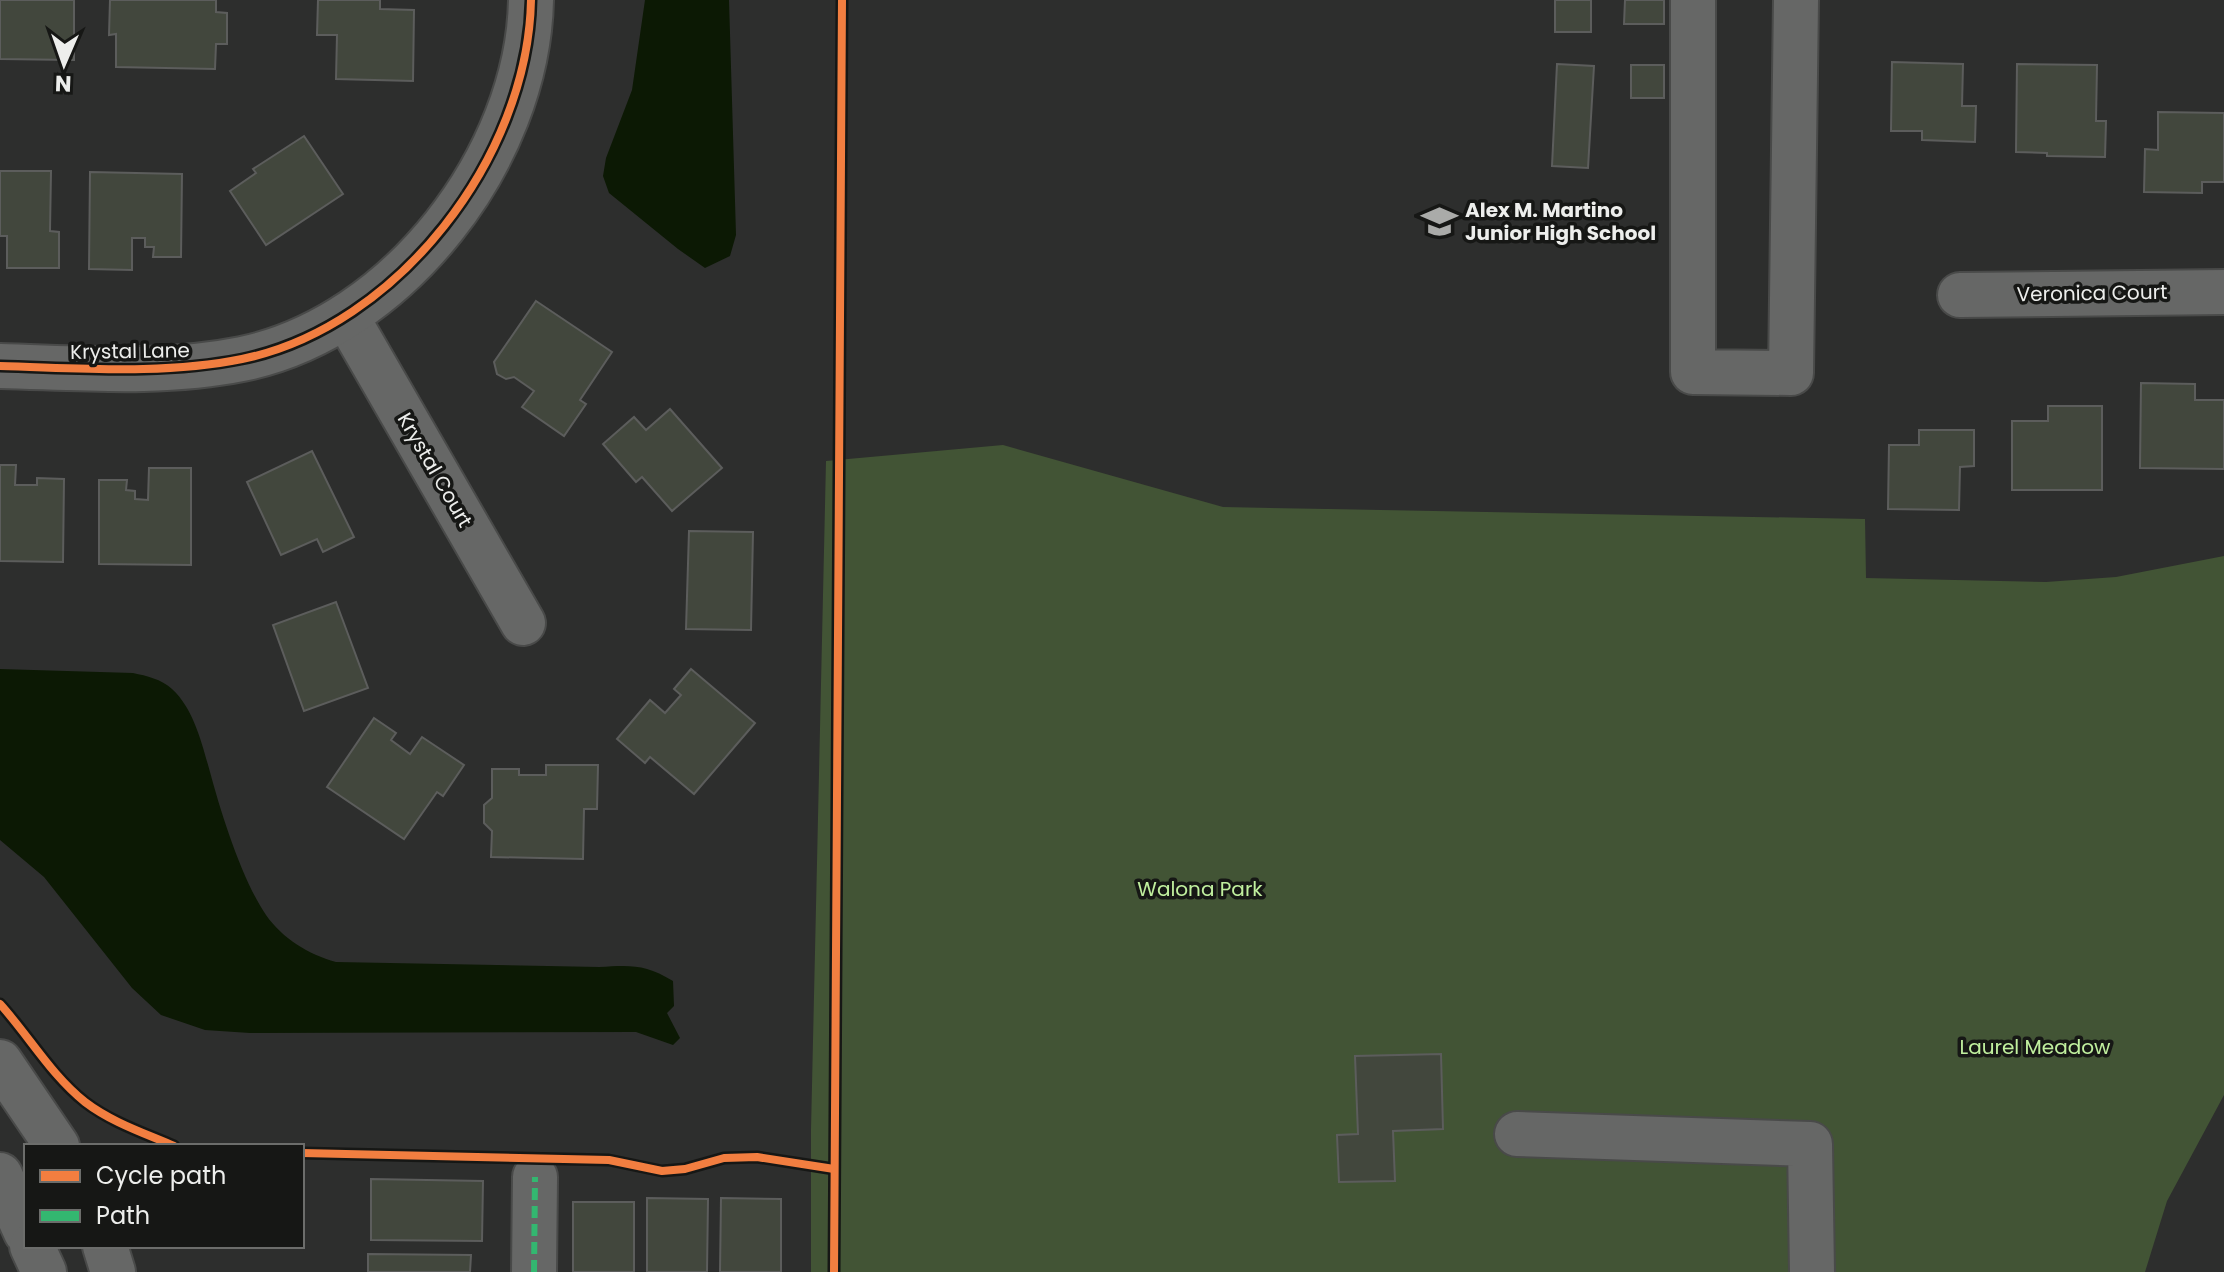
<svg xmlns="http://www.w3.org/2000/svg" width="2224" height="1272" font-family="Poppins,sans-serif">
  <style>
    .green { fill: #425435 }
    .water { fill: #0c1904 }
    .building { fill: #42473d; stroke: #5c5d5c; stroke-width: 2 }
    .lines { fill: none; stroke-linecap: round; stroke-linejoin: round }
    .minor-casing { stroke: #494a49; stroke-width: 48 }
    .minor { stroke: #666766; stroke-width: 44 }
    .quiet { stroke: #33b770; stroke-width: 6; stroke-dasharray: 12 6; stroke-linecap: butt }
    .cycleway-casing { stroke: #161715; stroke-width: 13 }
    .cycleway { stroke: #f27e40; stroke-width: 8 }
    .labels { text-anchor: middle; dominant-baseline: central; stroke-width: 7; stroke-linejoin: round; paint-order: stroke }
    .poi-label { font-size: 20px; font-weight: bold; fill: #edeeec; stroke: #161715; text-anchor: start }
    .street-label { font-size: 20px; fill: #edeeec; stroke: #161715 }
    .park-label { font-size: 20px; fill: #c0ef9e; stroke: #161715 }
  </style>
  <rect width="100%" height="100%" fill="#2d2e2d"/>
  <polygon class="green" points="1003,445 1223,507 1865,519 1866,578 2046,582 2116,577 2224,556 2224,1095 2167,1201 2145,1272 811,1272 811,1130 826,461"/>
  <g class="water">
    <polygon points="645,0 729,0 736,235 730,256 705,268 678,249 609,193 603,176 606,158 632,90"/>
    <path d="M0 669 133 673C147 676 161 679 172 689 194 709 202 744 210 772 221 813 242 880 266 915 283 939 308 954 336 962L599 967C631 965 645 964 673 981L674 1006 667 1013 680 1038 673 1045 636 1032 250 1033 205 1030 161 1015 132 988 44 877 0 840Z"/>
  </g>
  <g class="building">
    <polygon points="0,0 74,0 74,60 0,59"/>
    <polygon points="110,0 216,0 216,12 227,13 227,44 216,44 215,69 116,67 116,34 109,35"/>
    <polygon points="318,0 380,0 380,9 414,10 413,81 336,79 337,35 317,35"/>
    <rect x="1555" y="0" width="36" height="32"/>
    <polygon points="1625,0 1664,0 1664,24 1624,24"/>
    <polygon points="1892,62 1963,64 1962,106 1976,106 1975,142 1922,140 1922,131 1891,131"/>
    <polygon points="1557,64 1594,66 1588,168 1552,166"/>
    <polygon points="2017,64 2097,65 2096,121 2106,121 2105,157 2047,156 2047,153 2016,152"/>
    <rect x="1631" y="65" width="33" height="33"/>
    <polygon points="2158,112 2224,113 2224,182 2202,182 2202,193 2144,192 2145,149 2158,150"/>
    <polygon points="304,136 343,194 266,245 230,191 256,173 253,169"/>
    <polygon points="0,171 51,171 50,231 59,232 59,268 7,268 7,236 0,236"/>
    <polygon points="90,172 182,174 181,257 153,257 154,247 145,247 145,238 132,238 132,270 89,269"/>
    <polygon points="536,301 612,352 580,400 586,404 564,436 522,407 534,391 514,377 506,379 497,374 494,362"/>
    <polygon points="2141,383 2195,384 2195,400 2224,400 2224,469 2140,468"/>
    <polygon points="2048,406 2102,406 2102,490 2012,490 2012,421 2048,421"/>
    <polygon points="670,409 722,468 672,511 642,477 636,482 603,444 634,417 646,430"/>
    <polygon points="1919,430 1974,430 1974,466 1960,467 1959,510 1888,509 1889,445 1919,445"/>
    <polygon points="312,451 354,537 323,552 317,539 281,555 247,482"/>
    <polygon points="0,465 16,465 15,485 37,485 37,478 64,479 63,562 0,561"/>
    <polygon points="149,468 191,468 191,565 99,564 99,480 127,480 126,490 135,491 135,499 148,500"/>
    <polygon points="689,531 753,532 751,630 686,629"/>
    <polygon points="336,602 368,688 304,711 273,625"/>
    <polygon points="691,669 755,723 694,794 650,757 645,763 617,739 650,700 665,713 681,695 674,689"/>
    <polygon points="374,718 396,733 391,740 410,754 422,737 464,765 443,796 437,792 404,839 327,787"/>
    <polygon points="546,765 598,765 597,809 584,809 583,859 491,857 492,831 484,823 484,805 492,798 492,769 519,769 519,775 546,775"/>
    <polygon points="1441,1054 1443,1129 1393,1131 1395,1181 1339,1182 1337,1135 1358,1134 1355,1056"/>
    <polygon points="371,1179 483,1181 482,1241 371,1240"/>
    <polygon points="647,1198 708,1199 707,1272 647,1272"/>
    <polygon points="721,1198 781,1199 781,1272 720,1272"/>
    <rect x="573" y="1202" width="61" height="70"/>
    <polygon points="368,1254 471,1255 470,1272 368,1272"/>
  </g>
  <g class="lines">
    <defs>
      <g id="minor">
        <polyline points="1693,0 1693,372 1791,373 1796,0"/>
        <polyline points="1960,295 2224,292"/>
        <polyline points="346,316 523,623"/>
        <path d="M0 366C81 368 163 375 242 359 398 327 528 157 531 0"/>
        <polyline points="0,1062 57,1146"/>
        <polyline points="1517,1134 1810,1144 1812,1272"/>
        <polyline points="0,1175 26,1232"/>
        <polyline points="32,1246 44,1272"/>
        <polyline points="105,1246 113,1272"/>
        <polyline points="534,1272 535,1177"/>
      </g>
    </defs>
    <use href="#minor" class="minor-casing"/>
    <use href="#minor" class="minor"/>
    <polyline class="quiet" points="534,1272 535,1177"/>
    <defs>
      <g id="cycleway">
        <path d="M0 366C81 368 163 375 242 359 398 327 528 157 531 0"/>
        <path d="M0 1004C29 1036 51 1075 85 1102 111 1122 144 1133 174 1146"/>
        <polyline points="302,1153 609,1160 662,1171 685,1169 724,1158 757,1157 834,1169"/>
        <polyline points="834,1272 842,0"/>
      </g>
    </defs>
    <use href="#cycleway" class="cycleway-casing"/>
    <use href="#cycleway" class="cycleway"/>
  </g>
  <defs>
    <symbol id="school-bare" viewBox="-9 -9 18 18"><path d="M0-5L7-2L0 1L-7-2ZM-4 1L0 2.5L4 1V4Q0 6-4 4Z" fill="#aaaba9" stroke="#161715" stroke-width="2.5" paint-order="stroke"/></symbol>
  </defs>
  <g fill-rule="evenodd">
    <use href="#school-bare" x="1414" y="196" width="51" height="51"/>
  </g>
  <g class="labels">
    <g class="poi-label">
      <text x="1465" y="210">Alex M. Martino<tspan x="1465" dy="23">Junior High School</tspan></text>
    </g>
    <g class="street-label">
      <text transform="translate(2092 293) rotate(-1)">Veronica Court</text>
      <text transform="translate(130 351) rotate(-1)">Krystal Lane</text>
      <text transform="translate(435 470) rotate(60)">Krystal Court</text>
    </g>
    <g class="park-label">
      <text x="1200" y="889">Walona Park</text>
      <text x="2035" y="1047">Laurel Meadow</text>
    </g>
  </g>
  <rect x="24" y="1144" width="280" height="104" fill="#161715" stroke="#6c6d6b" stroke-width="2"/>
  <rect x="40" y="1170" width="40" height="12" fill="#f27e40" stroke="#6c6d6b" stroke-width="2"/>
  <text x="96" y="1184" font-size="24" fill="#edeeec">Cycle path</text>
  <rect x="40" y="1210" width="40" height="12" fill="#33b770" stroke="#6c6d6b" stroke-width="2"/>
  <text x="96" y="1224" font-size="24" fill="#edeeec">Path</text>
  <g transform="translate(64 64) rotate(182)" stroke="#161715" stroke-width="6" paint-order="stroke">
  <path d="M0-6L14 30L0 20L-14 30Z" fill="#edeeec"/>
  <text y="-12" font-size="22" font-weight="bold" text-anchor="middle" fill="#edeeec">N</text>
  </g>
</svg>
